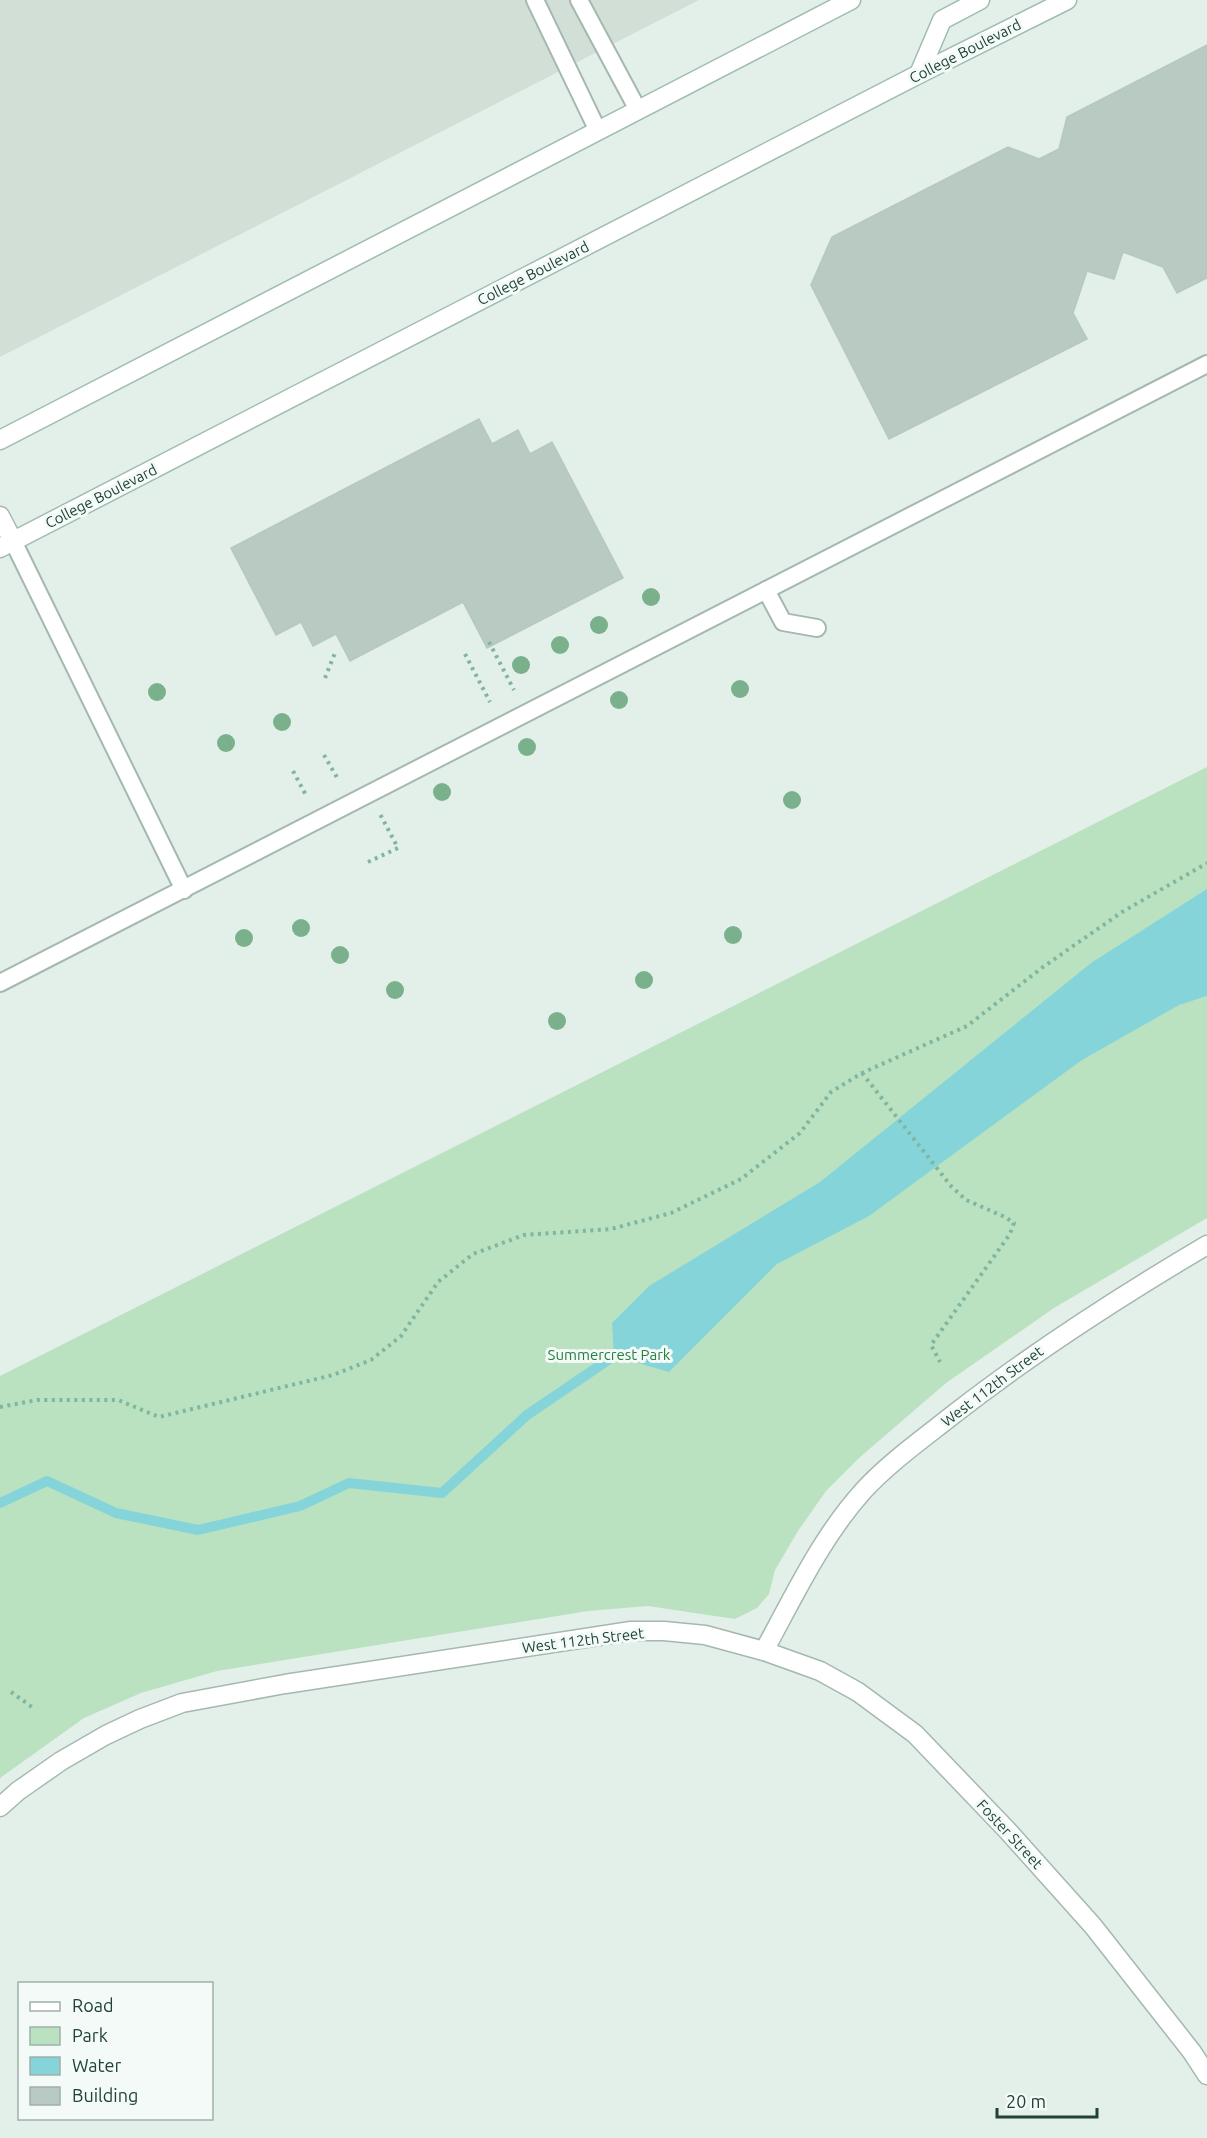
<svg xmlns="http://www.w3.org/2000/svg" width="1207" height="2138" font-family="Ubuntu,sans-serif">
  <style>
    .built { fill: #d1dfd7 }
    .green { fill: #bae2c1 }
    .water { fill: #85d4da }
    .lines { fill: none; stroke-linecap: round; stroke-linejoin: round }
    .stream { stroke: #85d4da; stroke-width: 10 }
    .building { fill: #b8cac1; stroke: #b5c9bf; stroke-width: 1.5 }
    .service-casing { stroke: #a5b8b0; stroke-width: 20 }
    .minor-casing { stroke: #a5b8b0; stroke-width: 21 }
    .secondary-casing { stroke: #a0bcb0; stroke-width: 21 }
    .path { stroke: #80b6a0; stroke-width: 4; stroke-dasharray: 3 4.5; stroke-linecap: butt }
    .service { stroke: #fff; stroke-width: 16 }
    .minor { stroke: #fff; stroke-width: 18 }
    .secondary { stroke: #fff; stroke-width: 18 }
    .tree { fill: #7ab18c }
    .labels { text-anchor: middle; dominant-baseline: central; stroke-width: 6; stroke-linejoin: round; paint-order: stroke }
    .street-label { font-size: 15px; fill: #204336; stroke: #f4faf7 }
    .park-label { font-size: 15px; fill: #257f40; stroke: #f4faf7 }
  </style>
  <rect width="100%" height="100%" fill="#e3efe9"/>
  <polygon class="built" points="0,0 699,0 0,357"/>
  <polygon class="green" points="1207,767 1207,1218 1054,1308 946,1383 859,1458 826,1491 798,1531 775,1570 769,1594 757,1608 735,1619 648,1606 588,1611 217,1671 141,1693 84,1718 0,1778 0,1376"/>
  <polygon class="water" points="1207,889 1207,996 1179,1005 1082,1060 869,1216 777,1264 669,1372 614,1356 612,1323 649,1286 820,1182 1091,963"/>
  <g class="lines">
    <polyline class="stream" points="0,1503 47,1481 116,1513 198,1530 300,1506 349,1483 442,1493 527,1415 614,1356"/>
  </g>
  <g class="building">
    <polygon points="1207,45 1207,278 1177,293 1163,267 1123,252 1114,279 1087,271 1073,313 1087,339 889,439 811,285 832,237 1008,147 1039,159 1059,149 1067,117"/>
    <polygon points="479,419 492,444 518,430 530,454 552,442 623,578 487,648 463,602 350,661 336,634 313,646 301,622 276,635 231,548"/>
  </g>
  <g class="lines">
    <defs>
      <g id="service">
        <polyline points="535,0 598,131"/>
        <polyline points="579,0 638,110"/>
        <polyline points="13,541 184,890"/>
        <polyline points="766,590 783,622 817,628"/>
        <polyline points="0,983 1207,364"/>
      </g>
      <g id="minor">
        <polyline points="0,516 13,541"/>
        <path d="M764 1651C794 1596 822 1536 864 1490 891 1461 924 1438 954 1414 1035 1351 1119 1297 1207 1245"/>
        <polyline points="0,1807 18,1791 61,1761 106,1735 140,1719 182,1703 285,1684 631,1631 664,1631 705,1635 764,1651 820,1671 858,1692 915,1734 1007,1830 1093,1926 1192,2052 1207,2075"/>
      </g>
      <g id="secondary">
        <polyline points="919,74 942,20 980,0"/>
        <polyline points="0,440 851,0"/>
        <polyline points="0,548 919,74 1067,0"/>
      </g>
    </defs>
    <use href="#service" class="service-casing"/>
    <use href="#minor" class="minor-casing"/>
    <use href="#secondary" class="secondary-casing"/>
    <g class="path">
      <polyline points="489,642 514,690"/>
      <polyline points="465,654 490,702"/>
      <polyline points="325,678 335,653"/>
      <polyline points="324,755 339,781"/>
      <polyline points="293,771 307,797"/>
      <polyline points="368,862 398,848 380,814"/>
      <polyline points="862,1073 951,1186 966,1200 1005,1217 1014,1223 1010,1234 931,1345 940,1362"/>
      <polyline points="0,1407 37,1400 118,1400 159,1417 333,1375 371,1360 401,1336 438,1282 473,1254 524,1235 611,1229 671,1213 741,1179 800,1133 831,1092 862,1073 967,1026 1043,967 1122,912 1207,863"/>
      <polyline points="11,1692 32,1707"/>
    </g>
    <use href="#service" class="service"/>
    <use href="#minor" class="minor"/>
    <use href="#secondary" class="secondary"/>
  </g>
  <g class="tree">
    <circle cx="651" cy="597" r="9"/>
    <circle cx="599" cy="625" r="9"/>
    <circle cx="560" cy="645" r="9"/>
    <circle cx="521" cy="665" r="9"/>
    <circle cx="740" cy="689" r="9"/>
    <circle cx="157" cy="692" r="9"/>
    <circle cx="619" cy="700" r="9"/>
    <circle cx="282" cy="722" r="9"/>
    <circle cx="226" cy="743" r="9"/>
    <circle cx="527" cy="747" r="9"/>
    <circle cx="442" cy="792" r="9"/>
    <circle cx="792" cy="800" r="9"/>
    <circle cx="301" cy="928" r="9"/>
    <circle cx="733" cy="935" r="9"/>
    <circle cx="244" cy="938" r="9"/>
    <circle cx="340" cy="955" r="9"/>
    <circle cx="644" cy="980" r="9"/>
    <circle cx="395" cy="990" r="9"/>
    <circle cx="557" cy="1021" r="9"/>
  </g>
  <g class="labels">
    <g class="street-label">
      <text transform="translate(965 51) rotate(-27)">College Boulevard</text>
      <text transform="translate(533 273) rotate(-27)">College Boulevard</text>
      <text transform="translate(101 496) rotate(-27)">College Boulevard</text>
      <text transform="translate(992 1386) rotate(-37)">West 112th Street</text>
      <text transform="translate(583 1640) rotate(-7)">West 112th Street</text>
      <text transform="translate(1010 1834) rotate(47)">Foster Street</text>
    </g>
    <g class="park-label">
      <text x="609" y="1354">Summercrest Park</text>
    </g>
  </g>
  <rect x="18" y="1982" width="195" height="138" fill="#f4faf7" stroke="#9fb1aa" stroke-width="1.5"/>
  <rect x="30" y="2002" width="30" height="9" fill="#ffffff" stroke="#9fb1aa" stroke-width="1.5"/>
  <text x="72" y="2012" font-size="18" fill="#204336">Road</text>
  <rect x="30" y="2027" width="30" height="18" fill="#bae2c1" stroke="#9fb1aa" stroke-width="1.5"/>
  <text x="72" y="2042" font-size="18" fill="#204336">Park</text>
  <rect x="30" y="2057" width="30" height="18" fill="#85d4da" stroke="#9fb1aa" stroke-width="1.5"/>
  <text x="72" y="2072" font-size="18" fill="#204336">Water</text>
  <rect x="30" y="2087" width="30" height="18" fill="#b8cac1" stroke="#9fb1aa" stroke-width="1.5"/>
  <text x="72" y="2102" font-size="18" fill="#204336">Building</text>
  <path d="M997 2108v9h100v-9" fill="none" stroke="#204336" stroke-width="3"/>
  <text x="1006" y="2108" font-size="18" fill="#204336" stroke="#f4faf7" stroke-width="4.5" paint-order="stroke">20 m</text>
</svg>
